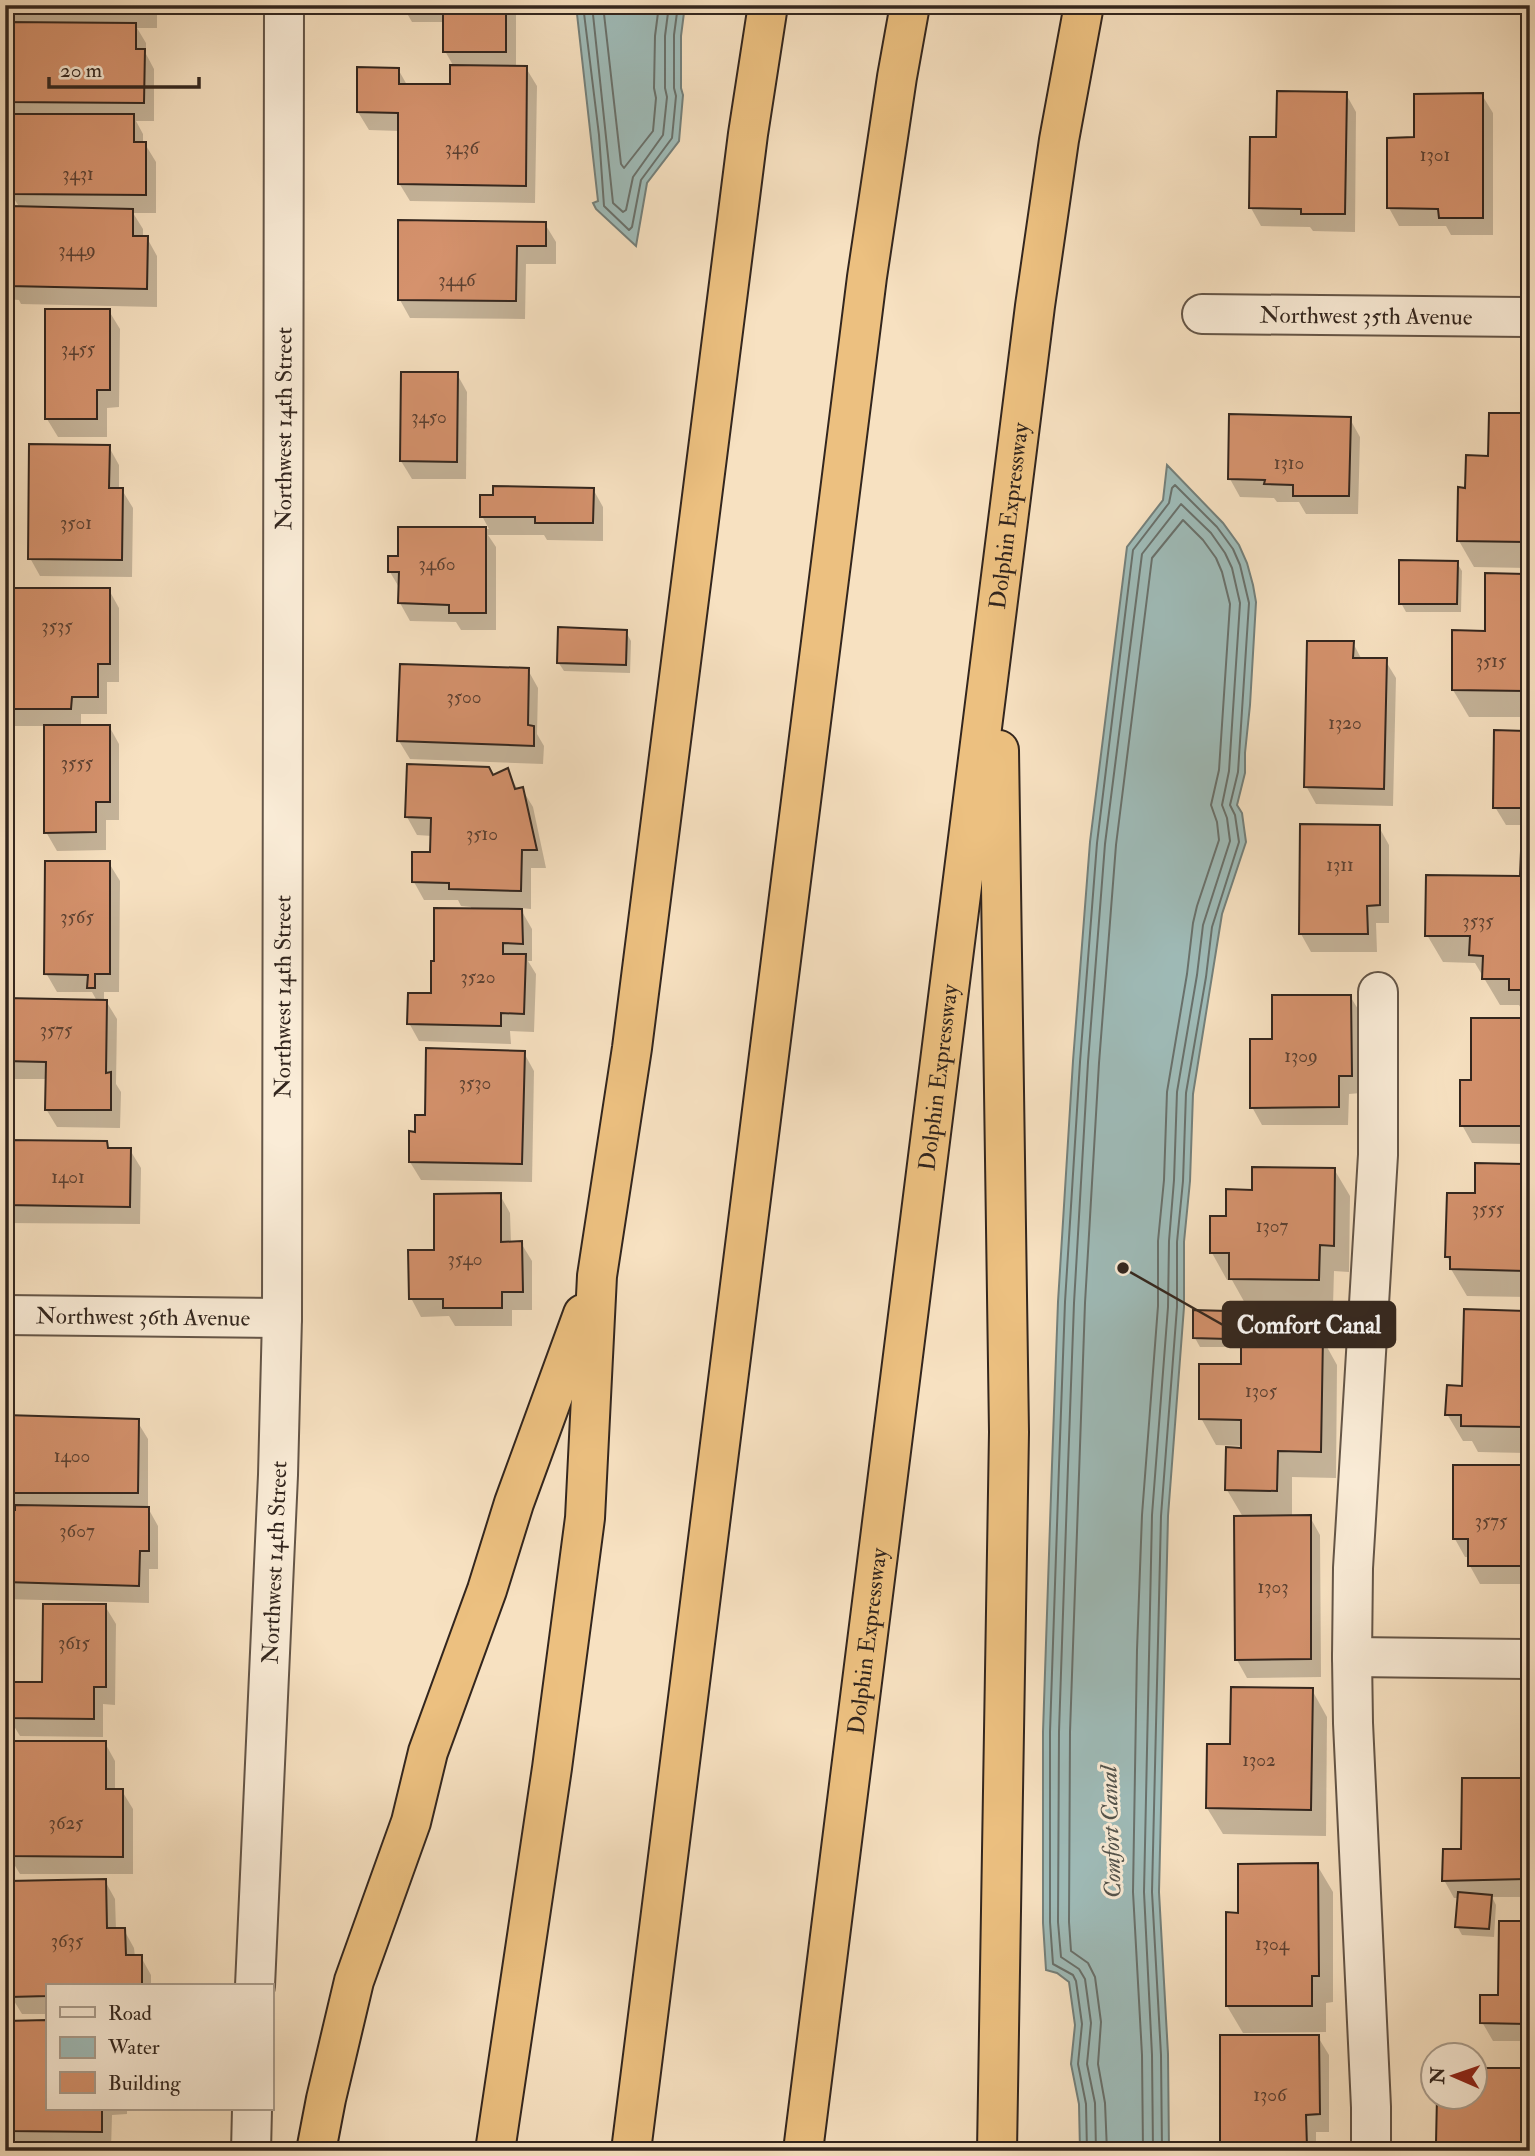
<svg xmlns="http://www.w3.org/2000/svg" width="1535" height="2156" font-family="'IM FELL Double Pica',serif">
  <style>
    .water { fill: #9fbcb9; stroke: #74807b; stroke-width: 2 }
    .shadow { fill: #0003 }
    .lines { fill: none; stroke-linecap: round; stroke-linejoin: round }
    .shore { stroke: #69716c; stroke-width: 2 }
    .building { fill: #d5926d; stroke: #33261e; stroke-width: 2 }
    .minor-casing { stroke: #645547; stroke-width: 42 }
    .tertiary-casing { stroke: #645547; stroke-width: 42 }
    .motorway-casing { stroke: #33261e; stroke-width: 42 }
    .minor { stroke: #faecd7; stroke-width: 38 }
    .tertiary { stroke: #faecd7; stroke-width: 38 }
    .motorway { stroke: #ecc080; stroke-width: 38 }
    .labels { text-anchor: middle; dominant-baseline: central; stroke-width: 6; stroke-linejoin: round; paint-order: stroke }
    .number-label { font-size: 19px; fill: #5c4132 }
    .street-label { font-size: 23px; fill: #33261e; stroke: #faecd7 }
    .water-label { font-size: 24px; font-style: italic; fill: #53534c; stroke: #faecd7 }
    .leader { fill: none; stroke: #33261e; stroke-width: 2.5 }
    .callout-dot { fill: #33261e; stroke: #faecd7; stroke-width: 2.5 }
    .callout { fill: #33261e; stroke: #33261e; stroke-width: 2.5 }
    .callout-label { font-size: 24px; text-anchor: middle; font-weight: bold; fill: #fff }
  </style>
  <rect width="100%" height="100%" fill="#f7e1c1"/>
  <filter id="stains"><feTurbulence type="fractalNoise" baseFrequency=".00286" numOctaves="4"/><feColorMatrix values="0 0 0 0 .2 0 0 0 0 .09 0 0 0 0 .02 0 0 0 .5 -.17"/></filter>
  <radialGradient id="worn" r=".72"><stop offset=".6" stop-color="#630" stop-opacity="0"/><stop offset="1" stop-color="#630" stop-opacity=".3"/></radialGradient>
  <g class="water">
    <polygon points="576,5 685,5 681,36 681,88 683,95 679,141 647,183 636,246 596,209 593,203 598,201"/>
    <polygon points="1167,465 1223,523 1239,545 1247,563 1253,585 1256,602 1250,705 1245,753 1245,773 1237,805 1242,813 1246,842 1222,914 1193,1094 1190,1181 1184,1242 1184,1307 1168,1516 1159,1892 1168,2054 1169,2151 1080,2151 1079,2104 1071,2064 1075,2025 1069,1982 1057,1973 1046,1970 1043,1923 1043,1732 1052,1465 1058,1302 1073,1061 1090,842 1127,547 1163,500"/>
  </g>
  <g class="shadow">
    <polygon points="5,5 157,5 157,28 137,28 146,43 146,54 154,69 154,121 136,121 143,134 143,144 145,144 156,162 156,213 133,213 143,229 143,238 147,238 157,256 157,307 21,304 19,300 5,299 5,238 12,238 20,208 11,194 12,120 5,120"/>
    <polygon points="402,5 533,5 533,14 516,14 516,68 526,68 537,86 535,203 410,201 399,183 400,131 369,130 358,112 398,69 407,85 451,86 454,67 445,51 445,22 412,22"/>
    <polygon points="1346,94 1356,112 1355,232 1313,231 1310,227 1261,226 1251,208 1278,139"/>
    <polygon points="1482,95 1493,113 1493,235 1451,235 1446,226 1399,226 1389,208 1416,139"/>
    <polygon points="545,224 556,242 556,264 526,264 525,319 410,318 400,300"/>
    <polygon points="109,311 120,329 119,407 107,408 107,437 58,437 47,419"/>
    <polygon points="457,374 467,392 466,479 412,479 401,461"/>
    <polygon points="1530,415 1530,568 1474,567 1459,541 1467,489 1490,458"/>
    <polygon points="1350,419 1360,437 1358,514 1306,514 1299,502 1277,502 1274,498 1240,497 1230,479"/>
    <polygon points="109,447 119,465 119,490 122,490 133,508 132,577 40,576 30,558"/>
    <polygon points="593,489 603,507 603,541 547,540 544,535 488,535 496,547 496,630 461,630 456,622 410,621 400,603 400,589 390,572 400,558 400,529 489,529 482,516"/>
    <polygon points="1457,563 1462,571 1461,612 1406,612 1401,603"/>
    <polygon points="1530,576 1530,717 1469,717 1453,690 1486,633"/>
    <polygon points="5,590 109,590 119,608 119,682 107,682 107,714 81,714 81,726 109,726 119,744 119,820 106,820 106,850 57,851 46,832 46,726 5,726"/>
    <polygon points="626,632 631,641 630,673 564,671 558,662"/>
    <polygon points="1353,643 1362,660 1385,660 1396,678 1393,806 1316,804 1306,786"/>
    <polygon points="528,670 538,688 537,734 544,746 543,764 410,759 399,741"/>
    <polygon points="1530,732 1530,825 1506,825 1495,807"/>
    <polygon points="507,770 518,790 522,789 533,807 546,868 531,868 531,909 520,908 532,929 532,961 528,961 536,974 534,1032 510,1031 511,1044 419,1041 409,1023 432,994 436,963 471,910 471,907 461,906 458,900 424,900 414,882 431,854 432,836 417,835 407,817"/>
    <polygon points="1379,827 1389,845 1389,923 1376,923 1377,952 1311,952 1301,934"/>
    <polygon points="1530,853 1530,1144 1472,1143 1462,1125 1472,1081 1528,1020 1519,1005 1500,1005 1475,963 1443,962 1427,935 1522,878"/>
    <polygon points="109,863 120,881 119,992 104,992 104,1001 106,1001 117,1019 116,1084 121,1092 120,1128 57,1127 46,1109 47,1079 8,1079 5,1073 5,1000 97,1001 92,992 57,992 46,973"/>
    <polygon points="1350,996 1361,1014 1361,1093 1349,1094 1348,1125 1262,1125 1252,1107 1274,1040"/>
    <polygon points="524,1053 534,1071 532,1182 421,1180 410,1162 416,1133 427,1117"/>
    <polygon points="5,1142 106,1143 110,1150 130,1150 141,1168 140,1224 5,1223"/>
    <polygon points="1530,1166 1530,1297 1467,1296 1451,1269 1452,1265 1447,1257 1477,1195"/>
    <polygon points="1334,1169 1350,1196 1349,1272 1334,1271 1333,1306 1246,1305 1232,1280 1227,1280 1212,1253 1228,1218 1254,1191"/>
    <polygon points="500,1195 510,1213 511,1244 521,1243 532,1261 532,1310 512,1310 512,1326 455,1326 449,1316 421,1317 411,1298 436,1252"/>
    <polygon points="1227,1313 1232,1321 1232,1347 1200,1347 1195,1338"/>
    <polygon points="1530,1313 1530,1453 1478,1452 1472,1441 1463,1441 1447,1414 1464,1387"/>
    <polygon points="1322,1338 1337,1365 1336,1478 1292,1477 1292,1517 1310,1517 1320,1535 1321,1677 1247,1678 1237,1660 1243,1517 1227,1490 1243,1446 1216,1445 1201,1418 1243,1365"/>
    <polygon points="5,1417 137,1421 148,1439 148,1508 158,1526 158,1569 149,1569 149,1603 5,1599 5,1512 15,1512 5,1495"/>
    <polygon points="1530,1467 1530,1584 1480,1584 1470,1566 1470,1557 1465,1557 1455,1539"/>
    <polygon points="105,1606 116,1624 115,1705 103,1704 103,1737 20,1736 9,1718 44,1684"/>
    <polygon points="1312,1690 1327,1717 1326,1836 1223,1834 1207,1808 1231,1745"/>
    <polygon points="5,1743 105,1743 115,1761 115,1791 122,1791 133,1809 133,1874 20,1874 9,1856 10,1804 5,1804"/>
    <polygon points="1530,1780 1530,1897 1492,1897 1496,1905 1494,1937 1462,1935 1457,1926 1459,1898 1454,1898 1444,1880 1463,1850"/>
    <polygon points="1317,1865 1333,1892 1333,2002 1326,2003 1326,2032 1243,2033 1227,2006 1227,1914 1240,1915"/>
    <polygon points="105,1881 115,1899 116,1930 124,1930 134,1948 135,1957 141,1957 151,1975 151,1986 47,1986 47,2014 22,2014 11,1996"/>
    <polygon points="1530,1923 1530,2041 1493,2041 1482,2022 1500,1997"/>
    <polygon points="47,2021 47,2109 127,2109 127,2114 112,2115 111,2149 20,2149 10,2131 10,2112 5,2112 5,2022"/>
    <polygon points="1318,2037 1329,2055 1329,2132 1316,2132 1316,2151 1223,2151 1222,2148"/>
    <polygon points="1476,2070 1530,2070 1530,2151 1442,2151 1438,2143 1476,2096"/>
  </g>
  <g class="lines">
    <g class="shore">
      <polyline points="583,5 599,135 604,206 629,230 632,227 641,180 672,138 676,96 674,88 674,35 678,5"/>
      <polyline points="592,5 613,203 623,212 626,210 633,177 663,135 667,97 665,88 665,36 669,5"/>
      <polyline points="603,5 621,164 624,168 653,131 656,98 654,88 655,36 659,5"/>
      <polyline points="1087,2151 1086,2104 1078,2064 1082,2024 1076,1981 1073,1975 1053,1964 1050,1922 1050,1732 1059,1466 1065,1302 1080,1062 1097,843 1133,550 1169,503 1172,488 1175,485 1217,527 1233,549 1240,565 1249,603 1238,772 1230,805 1235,815 1239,842 1212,927 1206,977 1186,1093 1183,1181 1177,1242 1177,1307 1161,1516 1152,1892 1161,2055 1162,2151"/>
      <polyline points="1096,2151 1095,2103 1087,2064 1091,2023 1085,1979 1079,1969 1061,1957 1058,1922 1059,1732 1068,1466 1074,1303 1088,1062 1105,844 1142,554 1181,504 1211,533 1225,553 1232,568 1240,603 1229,771 1222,805 1227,818 1230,841 1203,925 1197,975 1177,1092 1174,1180 1169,1241 1168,1307 1152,1515 1144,1892 1152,2055 1153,2151"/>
      <polyline points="1107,2151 1105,2103 1098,2064 1101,2022 1095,1977 1088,1963 1071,1951 1069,1922 1070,1732 1085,1303 1099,1063 1116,845 1152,558 1183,520 1203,540 1216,558 1222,572 1230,604 1219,770 1211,805 1217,822 1219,840 1197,906 1193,923 1187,974 1167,1092 1164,1180 1158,1241 1158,1306 1142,1515 1137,1650 1133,1892 1142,2055 1143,2151"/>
    </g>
  </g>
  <g class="building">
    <rect x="5" y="5" width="143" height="5"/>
    <rect x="443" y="5" width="63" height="47"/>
    <polygon points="5,22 136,23 136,49 145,49 144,103 5,102"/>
    <polygon points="450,65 527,66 526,186 398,184 398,113 357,112 357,67 399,68 399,84 450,84"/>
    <polygon points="1277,91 1347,92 1345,214 1301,214 1301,209 1249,208 1250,137 1276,137"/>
    <polygon points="1483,93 1483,218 1439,218 1438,209 1387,208 1387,138 1414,137 1414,94"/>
    <polygon points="10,114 134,114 134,142 146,142 146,195 10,194"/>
    <polygon points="10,206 133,209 133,236 148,236 147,289 9,286 9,282 5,282 5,236 10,236"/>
    <polygon points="398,220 546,222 546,246 517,246 516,301 398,300"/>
    <polygon points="45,309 110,309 110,390 97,390 97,419 45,419"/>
    <polygon points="401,372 458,372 457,462 400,461"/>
    <polygon points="1489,413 1530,413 1530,542 1457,541 1458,487 1465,488 1466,455 1488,456"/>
    <polygon points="1229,414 1351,417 1349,496 1293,496 1293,485 1264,484 1265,480 1228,479"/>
    <polygon points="29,444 110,445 109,488 123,488 122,560 28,559"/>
    <polygon points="493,486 594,488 593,523 535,523 535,517 480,517 480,495 493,495"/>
    <polygon points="398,527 486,527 486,613 449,613 449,605 398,603 399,572 388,572 388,556 398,556"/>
    <polygon points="1399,560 1458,561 1457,604 1399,604"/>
    <polygon points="1485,573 1530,574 1530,691 1452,690 1452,630 1485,631"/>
    <polygon points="5,588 110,588 110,664 98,664 98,697 72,697 71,709 5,709"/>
    <polygon points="558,627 627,630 626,665 557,663"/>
    <polygon points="1307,641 1354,641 1353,658 1387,658 1384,789 1304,787"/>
    <polygon points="400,664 529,668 528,725 534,726 534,746 397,741"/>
    <polygon points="44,725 110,725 110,802 96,802 96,832 44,833"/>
    <polygon points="1494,730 1530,731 1530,808 1493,808"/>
    <polygon points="407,764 489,767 493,775 508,768 515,789 523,787 537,850 522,850 521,891 449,889 449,883 412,882 412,852 430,852 431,818 405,817"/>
    <polygon points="1300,824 1380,825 1380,905 1367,906 1368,934 1299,934"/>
    <polygon points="1521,851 1530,851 1530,990 1509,990 1509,979 1482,979 1483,956 1469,955 1470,936 1425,936 1426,875 1520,876"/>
    <polygon points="45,861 110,861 110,974 95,974 95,988 87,988 88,975 44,974"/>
    <polygon points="434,908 522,909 523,944 503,943 503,954 526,954 524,1014 501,1013 501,1026 407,1024 408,993 431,993 431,961 434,961"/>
    <polygon points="1272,995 1351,995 1352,1076 1339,1076 1339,1107 1250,1108 1250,1039 1272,1039"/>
    <polygon points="5,998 107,1000 106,1073 111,1072 111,1110 45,1110 46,1062 5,1061"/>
    <polygon points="1471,1018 1530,1018 1530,1126 1460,1126 1460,1080 1471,1080"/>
    <polygon points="426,1048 525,1051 522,1164 409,1162 409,1131 415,1132 415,1115 425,1115"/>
    <polygon points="5,1140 107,1141 108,1148 131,1148 130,1207 5,1205"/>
    <polygon points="1475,1163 1530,1164 1530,1271 1450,1269 1450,1257 1445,1257 1447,1193 1475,1193"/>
    <polygon points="1252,1167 1335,1168 1334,1246 1320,1245 1319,1280 1229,1279 1229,1253 1210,1253 1210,1216 1226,1216 1226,1189 1252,1190"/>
    <polygon points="501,1193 501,1242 522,1241 523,1292 502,1292 502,1308 443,1308 443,1299 409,1299 408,1250 434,1250 434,1194"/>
    <polygon points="1464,1309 1530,1311 1530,1427 1461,1426 1461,1415 1445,1415 1447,1385 1462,1386"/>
    <polygon points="1193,1310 1228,1311 1228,1339 1193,1338"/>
    <polygon points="1241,1336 1323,1336 1321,1452 1278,1451 1277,1491 1225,1490 1226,1447 1241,1448 1241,1420 1199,1419 1199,1364 1241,1364"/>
    <polygon points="5,1415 139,1419 138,1493 5,1493"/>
    <polygon points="1453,1465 1530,1465 1530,1566 1468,1566 1468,1539 1453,1539"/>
    <polygon points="15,1505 149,1507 149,1551 140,1551 139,1586 5,1582 5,1510 15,1510"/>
    <polygon points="1311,1515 1311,1659 1235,1660 1234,1516"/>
    <polygon points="43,1604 106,1604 106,1687 94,1687 94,1719 8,1718 8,1682 42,1682"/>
    <polygon points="1231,1687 1313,1688 1311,1810 1206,1808 1207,1744 1230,1744"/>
    <polygon points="5,1741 106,1741 106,1789 123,1789 123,1857 8,1856 8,1787 5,1787"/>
    <polygon points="1462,1778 1530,1778 1530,1879 1442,1881 1443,1849 1461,1849"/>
    <polygon points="1318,1863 1319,1976 1312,1976 1312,2006 1226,2006 1226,1912 1238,1913 1238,1864"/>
    <polygon points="106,1879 107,1928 125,1928 126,1955 142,1955 142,1986 47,1986 47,1996 10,1997 9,1881"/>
    <polygon points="1458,1892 1492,1895 1489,1929 1455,1927"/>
    <polygon points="1499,1921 1530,1921 1530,2024 1480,2023 1480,1995 1498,1995"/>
    <polygon points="47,2020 47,2109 102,2109 102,2132 8,2131 8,2094 5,2094 5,2021"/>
    <polygon points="1220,2035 1319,2035 1320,2114 1306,2115 1307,2147 1220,2148"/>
    <polygon points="1476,2068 1530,2068 1530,2151 1476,2151 1476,2144 1436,2143 1437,2096 1476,2096"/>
    <polygon points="1417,2149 1471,2150 1417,2151"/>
  </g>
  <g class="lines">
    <defs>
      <g id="minor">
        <path id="s1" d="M1202 314 1530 317"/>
        <path id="s2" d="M5 1315 282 1318"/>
        <polyline points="1352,1657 1530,1659"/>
        <polyline points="1371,2151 1371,2107 1353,1723 1352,1657 1353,1568 1378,1155 1378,992"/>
      </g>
      <g id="tertiary">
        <path id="s3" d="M255 1986 278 1475 282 1318 284 5"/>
        <polyline points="251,2151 252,2109"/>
      </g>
      <g id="motorway">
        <polyline points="316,2151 326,2099 354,1981 411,1822 428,1752 487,1590 514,1503 583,1314"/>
        <polyline points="495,2151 552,1768 585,1518 597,1276 632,1048 748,134 768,5"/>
        <polyline points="631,2151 867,277 897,77 910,5"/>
        <path id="s4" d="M803 2151 1035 306 1059 140 1084 5"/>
        <polyline points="997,2151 1009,1432 999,750"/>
      </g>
    </defs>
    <use href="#minor" class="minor-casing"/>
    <use href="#tertiary" class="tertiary-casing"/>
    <use href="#motorway" class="motorway-casing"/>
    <use href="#minor" class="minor"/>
    <use href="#tertiary" class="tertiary"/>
    <use href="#motorway" class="motorway"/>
  </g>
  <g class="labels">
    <g class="number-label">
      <text x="462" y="148">3436</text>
      <text x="1435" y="155">1301</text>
      <text x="78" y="174">3431</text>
      <text x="77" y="250">3449</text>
      <text x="457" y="280">3446</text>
      <text x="78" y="349">3455</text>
      <text x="429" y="417">3450</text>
      <text x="1289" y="463">1310</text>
      <text x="76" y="523">3501</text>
      <text x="437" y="564">3460</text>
      <text x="57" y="626">3535</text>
      <text x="1491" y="661">3515</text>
      <text x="464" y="697">3500</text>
      <text x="1345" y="723">1320</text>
      <text x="77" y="763">3555</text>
      <text x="482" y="834">3510</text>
      <text x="1340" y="865">1311</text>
      <text x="77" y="917">3565</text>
      <text x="1478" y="921">3535</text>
      <text x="478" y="977">3520</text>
      <text x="56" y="1030">3575</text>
      <text x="1301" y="1056">1309</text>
      <text x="475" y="1083">3530</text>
      <text x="68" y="1177">1401</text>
      <text x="1488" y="1209">3555</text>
      <text x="1272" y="1226">1307</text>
      <text x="465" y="1259">3540</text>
      <text x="1261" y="1391">1305</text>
      <text x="72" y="1456">1400</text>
      <text x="1491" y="1521">3575</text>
      <text x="77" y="1531">3607</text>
      <text x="1273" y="1587">1303</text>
      <text x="74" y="1643">3615</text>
      <text x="1259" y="1760">1302</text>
      <text x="66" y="1823">3625</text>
      <text x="67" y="1941">3635</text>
      <text x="1272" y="1944">1304</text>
      <text x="1270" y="2095">1306</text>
    </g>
    <g class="street-label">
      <text stroke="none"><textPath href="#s1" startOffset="164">Northwest 35th Avenue</textPath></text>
      <text stroke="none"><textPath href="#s3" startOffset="1558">Northwest 14th Street</textPath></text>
      <text stroke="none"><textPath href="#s4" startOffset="1648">Dolphin Expressway</textPath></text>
      <text stroke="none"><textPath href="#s3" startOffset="990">Northwest 14th Street</textPath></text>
      <text stroke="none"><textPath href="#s4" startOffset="1082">Dolphin Expressway</textPath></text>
      <text stroke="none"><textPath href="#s2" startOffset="138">Northwest 36th Avenue</textPath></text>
      <text stroke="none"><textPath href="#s3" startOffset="424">Northwest 14th Street</textPath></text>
      <text stroke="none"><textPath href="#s4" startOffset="514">Dolphin Expressway</textPath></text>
    </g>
    <g class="water-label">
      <text transform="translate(1111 1832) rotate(-92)">Comfort Canal</text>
    </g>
  </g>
  <path class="leader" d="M1123 1268L1223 1325"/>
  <circle class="callout-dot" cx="1123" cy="1268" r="7"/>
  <rect class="callout" x="1223" y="1302" width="172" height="45" rx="7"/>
  <g class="callout-label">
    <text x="1309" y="1333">Comfort Canal</text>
  </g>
  <rect width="1535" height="2156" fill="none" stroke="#f7e1c1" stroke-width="28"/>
  <rect x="7" y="7" width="1521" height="2142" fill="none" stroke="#33261e" stroke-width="3.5"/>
  <rect x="14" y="14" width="1507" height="2128" fill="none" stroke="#33261e" stroke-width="2"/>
  <rect x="46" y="1984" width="228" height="126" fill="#faecd7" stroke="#aa9d8d" stroke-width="2"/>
  <rect x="60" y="2007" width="35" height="10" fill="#faecd7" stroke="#aa9d8d" stroke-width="2"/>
  <text x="108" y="2020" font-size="21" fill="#33261e">Road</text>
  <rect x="60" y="2037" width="35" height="21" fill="#9fbcb9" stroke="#aa9d8d" stroke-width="2"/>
  <text x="108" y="2054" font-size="21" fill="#33261e">Water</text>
  <rect x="60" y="2072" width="35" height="21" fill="#d5926d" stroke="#aa9d8d" stroke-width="2"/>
  <text x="108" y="2090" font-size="21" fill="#33261e">Building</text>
  <g transform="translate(1454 2076) rotate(272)"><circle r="33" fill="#faecd7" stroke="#aa9d8d" stroke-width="2"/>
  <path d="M0-5L12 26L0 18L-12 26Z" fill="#8f2418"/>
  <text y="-10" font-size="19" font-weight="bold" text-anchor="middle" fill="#33261e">N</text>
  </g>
  <path d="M49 77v10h150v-10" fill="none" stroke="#33261e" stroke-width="3.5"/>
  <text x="60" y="77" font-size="21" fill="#33261e" stroke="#faecd7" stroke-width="5" paint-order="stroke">20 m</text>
  <rect width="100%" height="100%" filter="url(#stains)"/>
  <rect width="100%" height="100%" fill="url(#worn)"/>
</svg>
